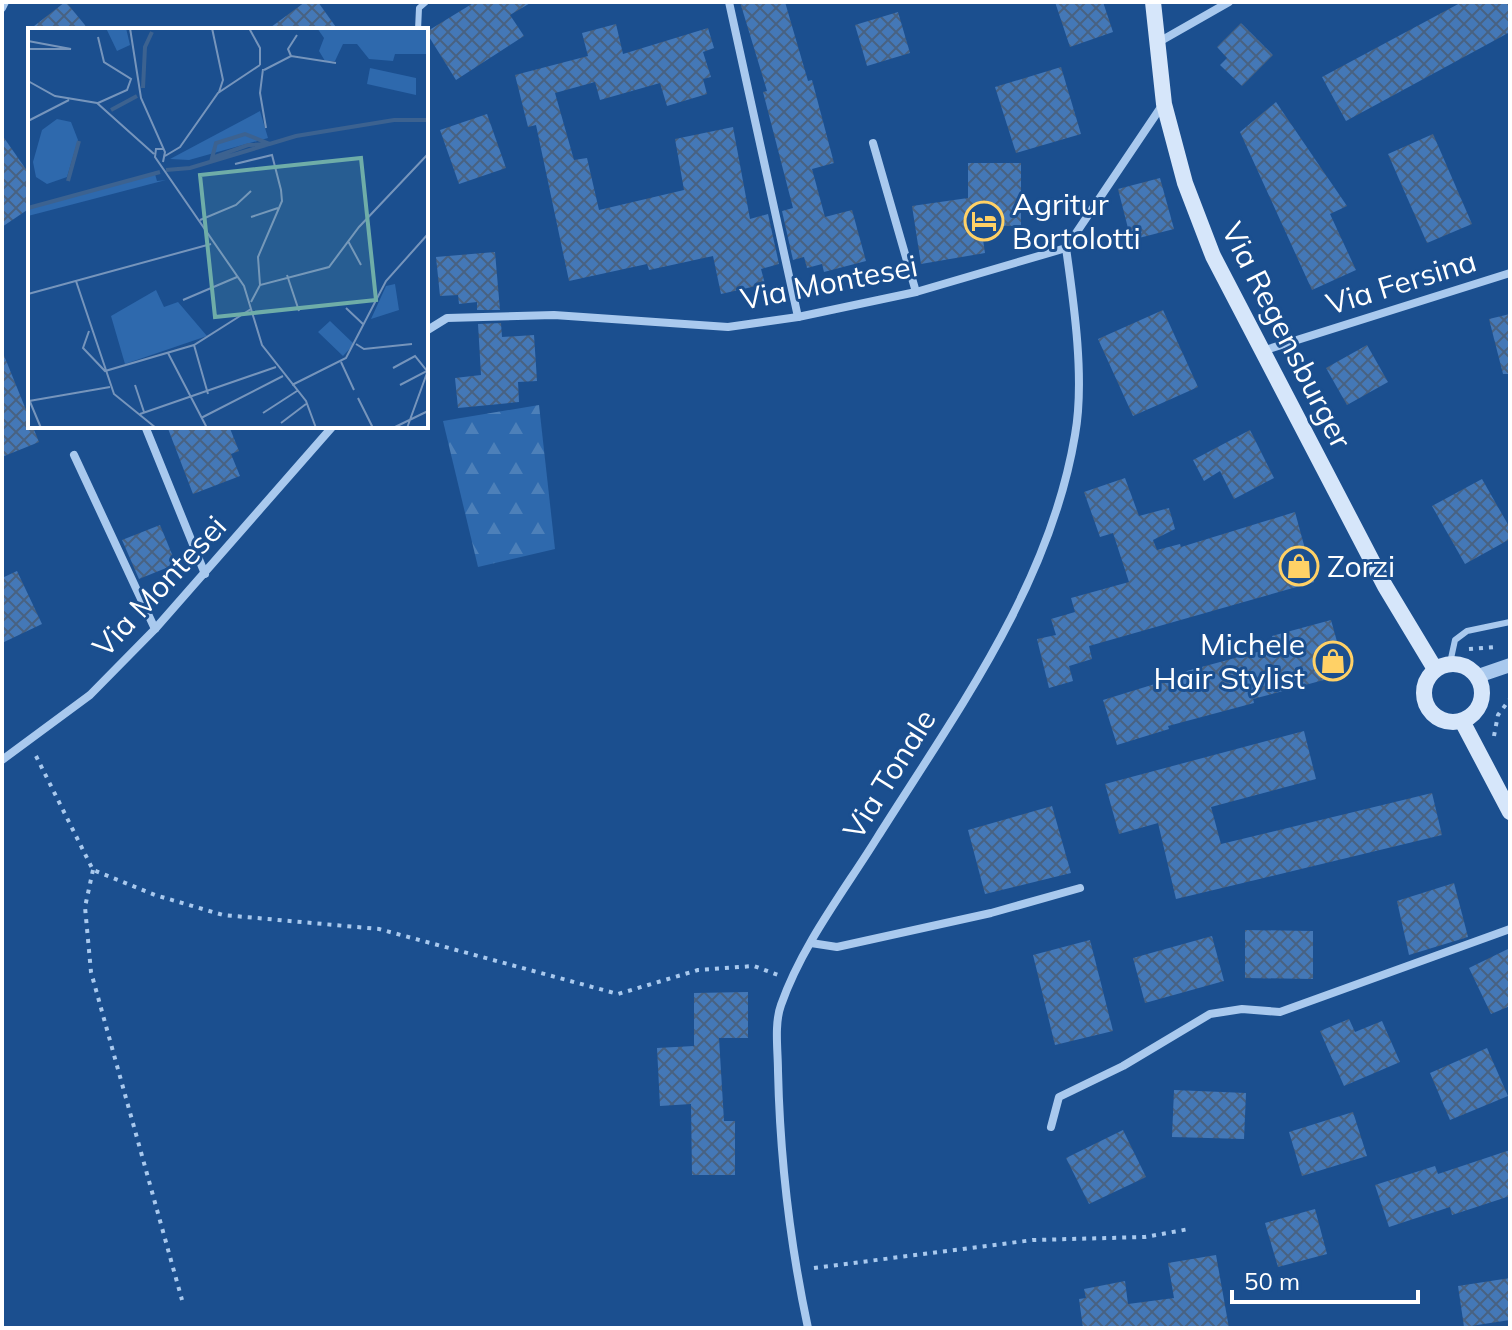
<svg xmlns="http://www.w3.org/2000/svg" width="1512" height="1330" font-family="Mulish,sans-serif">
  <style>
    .forest { fill: url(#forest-firs) }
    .building { fill: url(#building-cross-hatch) }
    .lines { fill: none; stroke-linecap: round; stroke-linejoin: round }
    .path { stroke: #a9c9ee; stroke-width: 4; stroke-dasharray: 4 6; stroke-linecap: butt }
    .service { stroke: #a9c9ee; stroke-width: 6 }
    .minor { stroke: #a9c9ee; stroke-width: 8 }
    .tertiary { stroke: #a9c9ee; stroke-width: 14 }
    .secondary { stroke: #d6e6fa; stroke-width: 16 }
    .labels { text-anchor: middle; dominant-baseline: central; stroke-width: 6; stroke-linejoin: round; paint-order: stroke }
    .poi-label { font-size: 30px; fill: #fff; stroke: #1b4f8f; text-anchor: start }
    .street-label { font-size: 30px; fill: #fff; stroke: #1b4f8f }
    .inset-river { fill: none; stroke: #3c6290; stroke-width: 4 }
    .inset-road { fill: none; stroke: #7695bc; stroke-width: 2 }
    .view { fill: #6fada8; fill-opacity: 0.15; stroke: #6fada8; stroke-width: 4 }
    .inset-edge { fill: none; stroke: #fff; stroke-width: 4 }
  </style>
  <defs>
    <pattern id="forest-firs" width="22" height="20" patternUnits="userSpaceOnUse" patternTransform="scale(2)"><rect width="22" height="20" fill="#2e69ad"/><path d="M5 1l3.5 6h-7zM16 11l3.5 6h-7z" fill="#4d80b9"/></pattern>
    <pattern id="building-cross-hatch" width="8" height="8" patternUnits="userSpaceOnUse" patternTransform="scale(2)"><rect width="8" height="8" fill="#4478b7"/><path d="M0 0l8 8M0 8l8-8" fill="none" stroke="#486282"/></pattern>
  </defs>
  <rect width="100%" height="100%" fill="#1b4f8f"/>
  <polygon class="forest" points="539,405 555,549 478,567 443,421"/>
  <g class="building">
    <polygon points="66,2 89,30 29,30 65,2"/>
    <polygon points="305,2 318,2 338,30 267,30"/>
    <polygon points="475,2 532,2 510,15 524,36 456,80 426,32"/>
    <polygon points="740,2 785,2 808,81 812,80 834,163 812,169 825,217 852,210 866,261 824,272 822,264 807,268 804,257 793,260 782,211 793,208 763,92 767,91"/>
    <polygon points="1055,2 1103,2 1113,32 1070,47"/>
    <polygon points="1462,2 1510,2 1510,32 1346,121 1322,77"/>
    <polygon points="898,12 910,53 867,66 855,25"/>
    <polygon points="1241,23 1273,55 1242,86 1220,65 1227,58 1217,47"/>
    <polygon points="616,24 623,54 708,28 714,48 703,52 711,77 703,79 707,94 667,106 660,83 600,100 595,82 555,93 574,160 587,158 599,210 684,190 675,139 733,127 750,219 768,214 779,264 761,269 765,284 721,294 713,256 649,270 647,264 569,281 536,125 528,127 515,75 588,56 582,33"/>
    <polygon points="1061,67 1081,134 1016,153 995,87"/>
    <polygon points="1276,102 1347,206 1330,214 1356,270 1312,290 1240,132"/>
    <polygon points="487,114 506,168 459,184 440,130"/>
    <polygon points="1433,134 1472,224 1427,243 1388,154"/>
    <polygon points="2,135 30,175 30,208 2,227"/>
    <polygon points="968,163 1021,163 1021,226 981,226 985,253 921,264 912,206 968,198"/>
    <polygon points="1160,178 1174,229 1131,240 1118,189"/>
    <polygon points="495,252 500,310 477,310 477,302 459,304 458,295 440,296 436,257"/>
    <polygon points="1163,310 1198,387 1133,416 1098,339"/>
    <polygon points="1510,314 1510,374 1503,374 1489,319"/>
    <polygon points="501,323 502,337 534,335 537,381 518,382 519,402 458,408 455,378 481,375 478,324"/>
    <polygon points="1367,345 1388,382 1347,405 1326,368"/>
    <polygon points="3,353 39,442 2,457 2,353"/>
    <polygon points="167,426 229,426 239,451 231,454 240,476 193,494"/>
    <polygon points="1250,430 1274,478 1234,499 1220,471 1204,481 1193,460"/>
    <polygon points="1125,478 1139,516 1169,508 1175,529 1153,540 1157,550 1180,544 1181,547 1295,512 1314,582 1089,646 1092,659 1069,666 1073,681 1049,688 1037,639 1056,635 1051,619 1075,612 1071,598 1129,582 1113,533 1100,537 1084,492"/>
    <polygon points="1482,479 1510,528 1510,539 1465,564 1432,506"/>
    <polygon points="160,525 176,564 139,579 122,540"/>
    <polygon points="17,571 42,624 2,643 2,578"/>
    <polygon points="1331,620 1346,674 1253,699 1254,703 1168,726 1169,729 1117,745 1103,700 1184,675 1183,672 1276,647 1272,636"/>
    <polygon points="1304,731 1316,779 1211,807 1221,844 1432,793 1442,835 1176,899 1158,823 1119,834 1105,784"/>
    <polygon points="1052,806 1071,873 985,894 968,830"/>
    <polygon points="1454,883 1468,937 1409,955 1397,901"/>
    <polygon points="1245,930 1313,931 1313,979 1245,978"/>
    <polygon points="1212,936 1224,981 1145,1003 1133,958"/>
    <polygon points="1090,940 1113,1031 1055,1045 1033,955"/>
    <polygon points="1510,948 1510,1006 1491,1014 1469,968"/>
    <polygon points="748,992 748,1038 719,1038 724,1121 735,1121 735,1175 692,1175 691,1104 660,1106 657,1048 694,1046 694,993"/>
    <polygon points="1349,1019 1355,1032 1382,1021 1400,1062 1344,1086 1320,1031"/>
    <polygon points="1487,1048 1508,1096 1450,1120 1430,1073"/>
    <polygon points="1174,1090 1246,1093 1244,1139 1172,1137"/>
    <polygon points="1353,1112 1367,1156 1302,1176 1289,1132"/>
    <polygon points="1123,1130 1146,1177 1089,1204 1066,1158"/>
    <polygon points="1510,1150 1510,1196 1452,1215 1450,1207 1389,1227 1375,1185 1435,1166 1438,1174"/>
    <polygon points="1315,1209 1327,1254 1278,1267 1265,1223"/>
    <polygon points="1216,1255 1229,1328 1083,1328 1079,1299 1086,1298 1084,1289 1125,1281 1128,1304 1174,1298 1168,1263"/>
    <polygon points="1510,1278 1510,1320 1464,1327 1458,1286"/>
  </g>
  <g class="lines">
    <g class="path">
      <polyline points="1469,649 1496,647"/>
      <polyline points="1494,736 1498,715 1510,699"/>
      <polyline points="36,756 93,870 155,895 223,915 379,929 618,994 698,970 754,966 778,975"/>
      <polyline points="93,870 85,907 91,972 182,1300"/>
      <polyline points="814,1268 1033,1240 1145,1237 1189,1229"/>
    </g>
    <g class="service">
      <polyline points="418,30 419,8 426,2"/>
      <polyline points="1450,663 1455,640 1467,631 1510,622"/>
    </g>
    <g class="minor">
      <polyline points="729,2 798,317"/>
      <polyline points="2,8 5,2"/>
      <polyline points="1157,43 1229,2"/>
      <polyline points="873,143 916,292"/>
      <polyline points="426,331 447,318 554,315 728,327 798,317 916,292 1066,248 1163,104"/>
      <polyline points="1262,351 1510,273"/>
      <polyline points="145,426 205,574"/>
      <polyline points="74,455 155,629"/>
      <polyline points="2,760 90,695 155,629 333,426"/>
      <polyline points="811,943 837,947 991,913 1080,888"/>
      <polyline points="1051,1127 1059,1097 1123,1066 1210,1014 1242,1009 1280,1012 1510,929"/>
      <path d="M808 1328C790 1244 780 1157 778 1071 778 1051 774 1024 781 1005 802 945 844 891 877 838 957 711 1050 585 1075 435 1085 380 1074 304 1066 248"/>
    </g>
    <polyline class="tertiary" points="1478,676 1510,665"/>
    <g class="secondary">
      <polyline points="1153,2 1164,104 1185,183 1213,256 1385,586 1435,669"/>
      <circle cx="1453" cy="693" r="29"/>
      <polyline points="1462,721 1510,812"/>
    </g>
  </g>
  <defs>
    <symbol id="hotel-ring" viewBox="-11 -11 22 22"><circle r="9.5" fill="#1b4f8f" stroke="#ffd166" stroke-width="1.5"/><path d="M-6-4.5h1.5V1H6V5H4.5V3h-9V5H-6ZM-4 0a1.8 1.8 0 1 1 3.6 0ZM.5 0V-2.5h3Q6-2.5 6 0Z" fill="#ffd166"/></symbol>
    <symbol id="shop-ring" viewBox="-11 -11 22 22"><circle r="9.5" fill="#1b4f8f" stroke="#ffd166" stroke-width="1.5"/><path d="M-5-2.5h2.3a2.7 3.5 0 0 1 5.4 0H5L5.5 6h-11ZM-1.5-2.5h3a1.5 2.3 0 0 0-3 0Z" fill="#ffd166"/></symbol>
  </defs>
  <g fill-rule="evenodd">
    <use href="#hotel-ring" x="962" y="199" width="44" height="44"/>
    <use href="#shop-ring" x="1277" y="544" width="44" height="44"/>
    <use href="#shop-ring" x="1311" y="639" width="44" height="44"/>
  </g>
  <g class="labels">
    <g class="poi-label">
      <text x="1012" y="204">Agritur<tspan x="1012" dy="34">Bortolotti</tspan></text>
      <text x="1327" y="566">Zorzi</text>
      <text x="1305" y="644" text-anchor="end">Michele<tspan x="1305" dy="34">Hair Stylist</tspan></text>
    </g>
    <g class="street-label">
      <text transform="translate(829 282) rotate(-11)">Via Montesei</text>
      <text transform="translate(1401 282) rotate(-17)">Via Fersina</text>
      <text transform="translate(1287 335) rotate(63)">Via Regensburger</text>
      <text transform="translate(159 586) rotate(-47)">Via Montesei</text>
      <text transform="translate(889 774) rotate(-58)">Via Tonale</text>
    </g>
  </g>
  <g transform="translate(28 28)">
    <rect width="400" height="400" fill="#1b4f8f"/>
    <path d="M127 146 129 153 138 152 0 188V181ZM367 256 371 282 343 291 358 258ZM128 262 136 279 150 274 179 308 97 336 83 288ZM302 293 326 316 315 328 290 304Z" fill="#2e69ad"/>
    <path d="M78 0H98L102 17 89 23ZM289 0H400V26H367L365 33 341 31 329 16H315L307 33H297L291 23 296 10ZM342 40 388 50V67L339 56Z" fill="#2e69ad"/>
    <path d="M232 83 240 110 161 132 142 131ZM29 91 43 94 50 112 39 149 19 156 8 149 5 134 14 102Z" fill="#2e69ad"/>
    <path class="inset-river" d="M115 60 117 19 124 4M83 82 109 68M217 106 242 116 220 117 184 130 188 115ZM138 142 162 140 268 108 366 92H400M40 153 51 113M0 180 132 144"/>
    <path class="inset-road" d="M102 0 113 70 137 124 135 134M184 0 195 52 191 64M221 0 232 20V37M0 13 43 21H0M263 28 260 21 269 7M235 41 232 65 238 100M236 42 263 28 308 35M0 53 27 68 69 75 126 126M70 75 99 62 103 51 76 34 70 9M0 93 41 72M135 121H128L127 129 216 258 234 317 278 373 288 400M137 128 152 119 190 65 232 37M207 136 244 127 253 162 254 173 230 229 232 257M223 189 250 180M172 192 208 177 223 163M320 213 333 237M259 247 271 283M48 253 86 366 128 400M0 266 183 216M155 272 209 249M223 274 232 257 301 239 331 199 400 126M318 280 336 297M61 303 55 320 77 343 166 317 223 281M328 316 336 321 384 316M166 317 180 366M140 325 179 400M313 334 326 362M365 340 387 328 399 343 372 357M107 357 116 384M264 357 318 330 358 253 400 206M0 369 13 400M330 370 345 400M1 373 82 359M235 385 269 363M112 386 248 339M173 390 255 348M253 395 278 376M365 400 400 383M379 400 399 345"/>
    <path class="view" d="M333 130 348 272 187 289 172 147Z"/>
    <rect width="400" height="400" class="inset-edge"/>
  </g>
  <rect width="1512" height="1330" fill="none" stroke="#ffffff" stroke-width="8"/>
  <path d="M1232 1290v12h186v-12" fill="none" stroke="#ffffff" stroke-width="4"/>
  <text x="1244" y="1290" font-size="24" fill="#ffffff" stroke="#1b4f8f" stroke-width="6" paint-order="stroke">50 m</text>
</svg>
